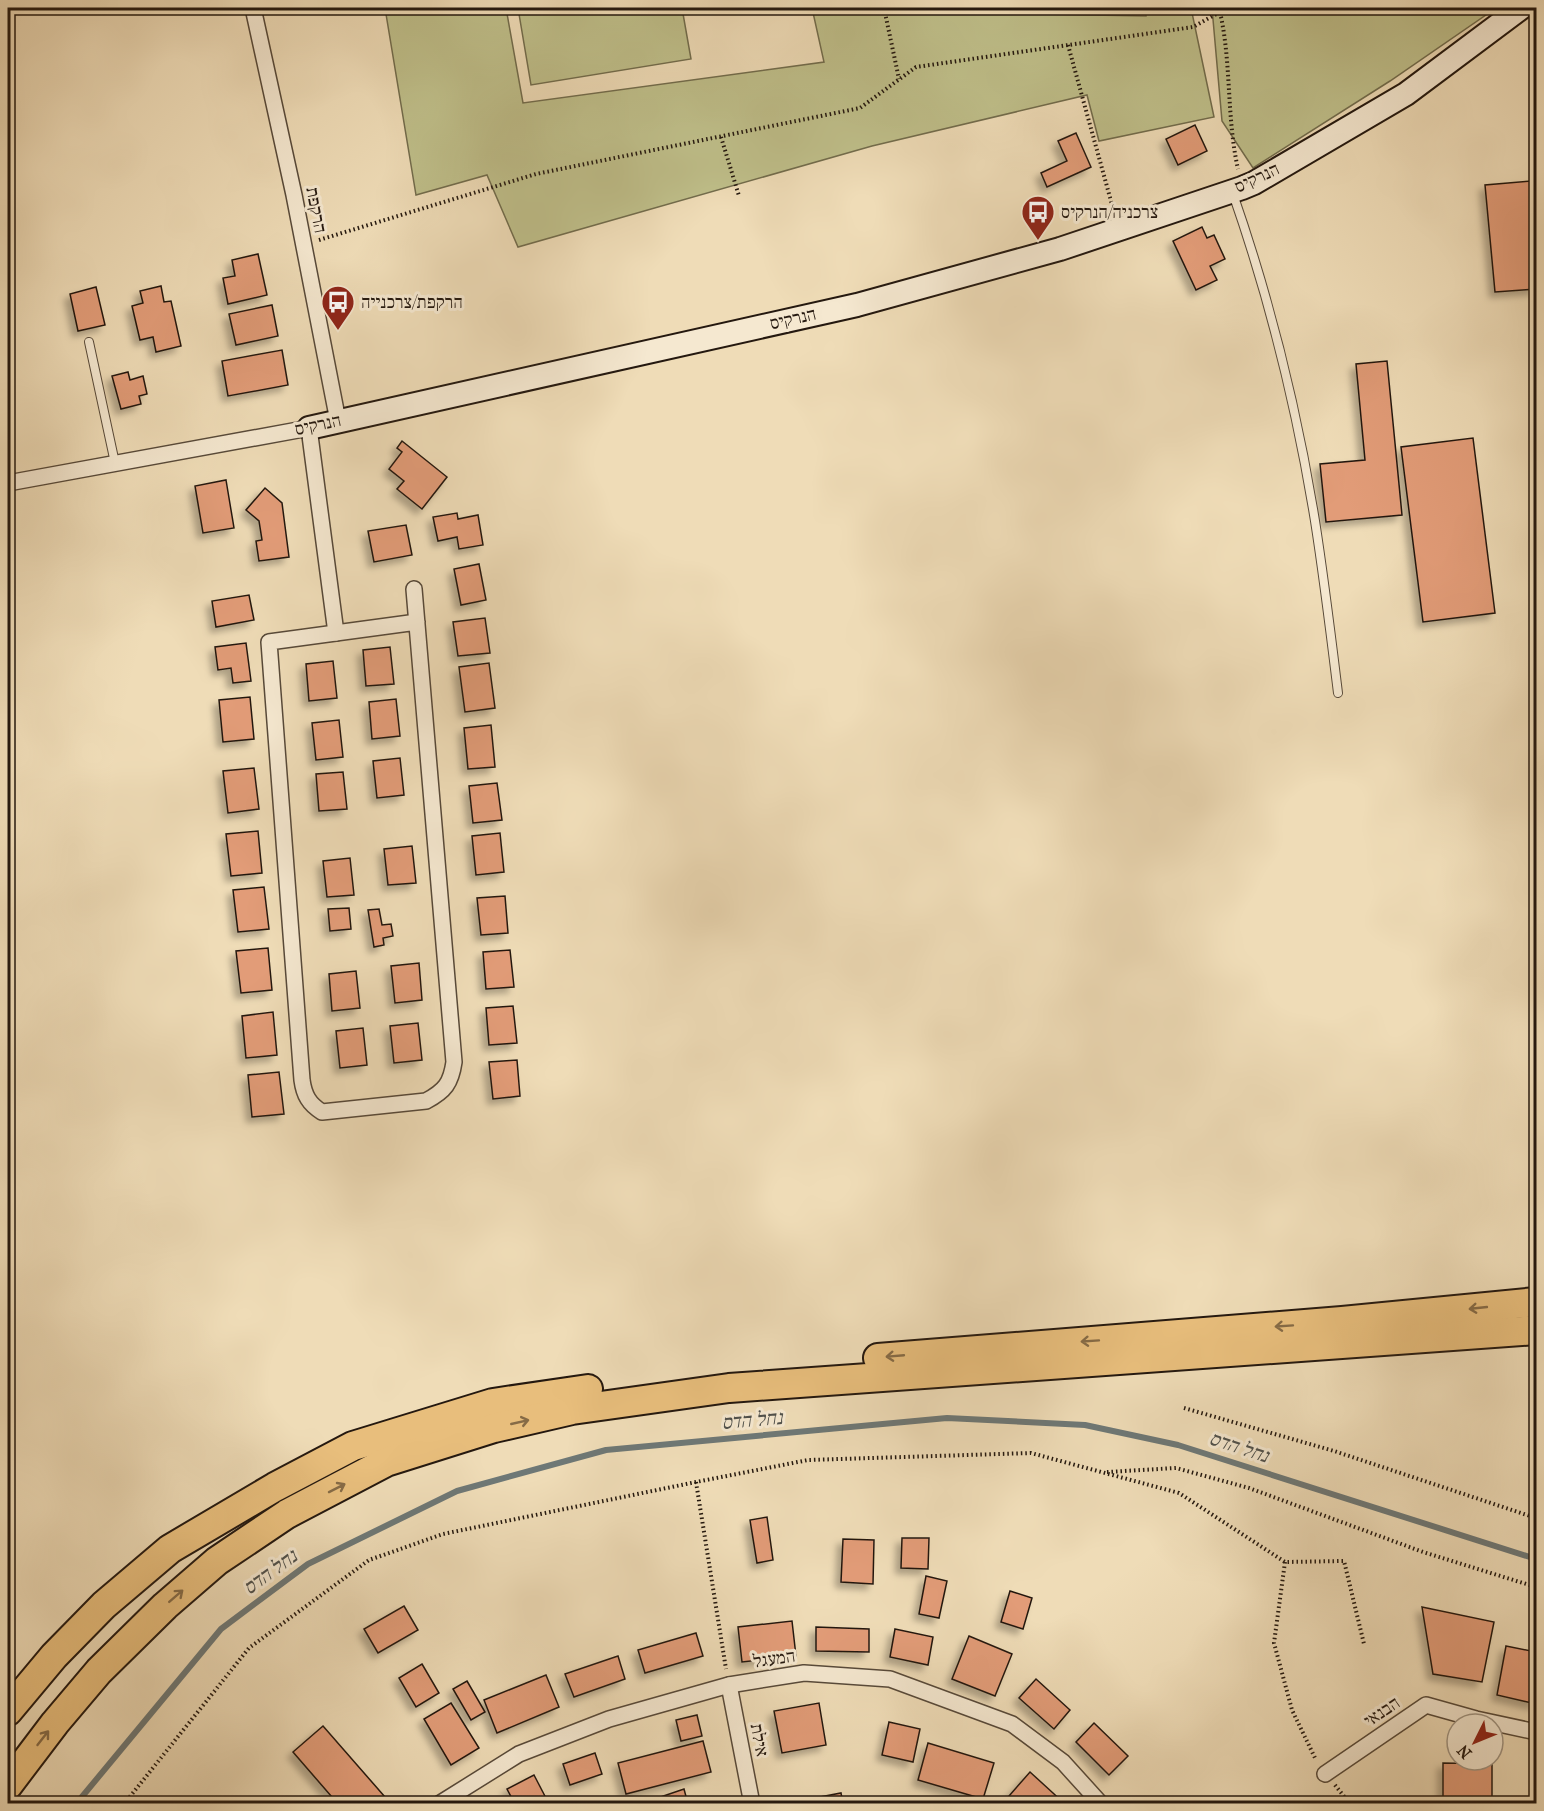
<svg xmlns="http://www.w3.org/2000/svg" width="1544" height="1811" font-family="'IM FELL French Canon','Frank Ruhl Libre',serif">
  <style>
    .green { fill: #bfbf8a; stroke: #726c4c; stroke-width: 1.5 }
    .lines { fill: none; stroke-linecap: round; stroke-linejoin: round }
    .stream { stroke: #6e7876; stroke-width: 6 }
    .building { fill: #e29c78; stroke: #24180f; stroke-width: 1.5; filter: url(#shadow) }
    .lane-casing { stroke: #574939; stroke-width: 10 }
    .street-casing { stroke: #574939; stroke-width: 18 }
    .secondary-casing { stroke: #24180f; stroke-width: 26 }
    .highway-casing { stroke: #24180f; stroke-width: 32 }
    .path { stroke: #24180f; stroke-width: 4; stroke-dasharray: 1.5 3; stroke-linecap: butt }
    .lane { stroke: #f5e8d0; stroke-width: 8 }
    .street { stroke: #f5e8d0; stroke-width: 15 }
    .secondary { stroke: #f5e8d0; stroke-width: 22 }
    .highway { stroke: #e8be7c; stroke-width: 28 }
    .oneway { stroke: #866b46 }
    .labels { text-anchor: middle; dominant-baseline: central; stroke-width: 6; stroke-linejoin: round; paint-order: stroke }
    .street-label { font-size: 18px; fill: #24180f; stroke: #f5e8d0 }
    .poi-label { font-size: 18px; fill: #24180f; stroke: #f5e8d0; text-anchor: start }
    .water-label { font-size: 20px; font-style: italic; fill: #4f504b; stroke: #f5e8d0 }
  </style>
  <defs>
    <filter id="shadow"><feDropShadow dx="-5.5" dy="5.5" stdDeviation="3" flood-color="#0004"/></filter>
  </defs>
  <rect width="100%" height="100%" fill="#efdcb7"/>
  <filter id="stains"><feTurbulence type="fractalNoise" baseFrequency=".00333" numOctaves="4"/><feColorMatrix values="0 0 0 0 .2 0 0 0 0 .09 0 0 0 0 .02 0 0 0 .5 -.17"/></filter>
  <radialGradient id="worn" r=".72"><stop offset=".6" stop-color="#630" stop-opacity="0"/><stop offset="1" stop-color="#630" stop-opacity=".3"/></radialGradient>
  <g class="green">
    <polygon points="385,8 506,8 523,103 824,62 812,8 1035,8 1036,14 1146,16 1146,8 1191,8 1214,117 1099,141 1087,95 872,146 518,247 487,175 416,195"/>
    <polygon points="518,8 682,8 691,59 531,85"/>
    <polygon points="1212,8 1496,8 1390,81 1253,168 1222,121"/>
  </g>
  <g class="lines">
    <polyline class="stream" points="76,1804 221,1629 308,1564 457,1491 606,1450 947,1418 1085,1425 1178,1445 1536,1559"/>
  </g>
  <g class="building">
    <polygon points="1195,125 1207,151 1178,165 1166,139"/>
    <polygon points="1076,133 1091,167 1047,187 1041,173 1067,161 1058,141"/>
    <polygon points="1531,181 1536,233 1536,289 1495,292 1485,185"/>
    <polygon points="1202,227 1207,238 1214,235 1225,259 1210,266 1217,280 1196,290 1173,241"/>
    <polygon points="258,254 267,295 228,304 223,278 235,276 232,260"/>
    <polygon points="161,286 164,302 171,301 181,346 156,352 153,337 140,340 132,306 143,303 140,291"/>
    <polygon points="96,287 105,325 78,331 70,294"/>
    <polygon points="272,305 278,336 236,345 229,314"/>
    <polygon points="282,350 288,385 228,396 222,361"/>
    <polygon points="1387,361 1402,515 1326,522 1320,464 1365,460 1356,364"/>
    <polygon points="128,372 130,380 143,376 147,394 139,396 141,404 121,409 112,376"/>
    <polygon points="1473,438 1495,613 1423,622 1401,447"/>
    <polygon points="402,441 447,477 422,509 397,489 404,481 389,469 402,452 397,448"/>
    <polygon points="226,480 234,528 203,533 195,486"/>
    <polygon points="265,488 282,503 289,557 259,561 256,541 262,540 259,521 246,510"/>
    <polygon points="457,513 458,519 478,515 483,545 459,549 457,537 438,541 433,517"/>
    <polygon points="406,525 412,555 374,562 368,531"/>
    <polygon points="479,564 486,600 461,605 454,569"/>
    <polygon points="249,595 254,620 216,627 212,601"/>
    <polygon points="485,618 490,653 458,656 453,622"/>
    <polygon points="246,643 251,681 233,683 231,668 218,670 215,647"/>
    <polygon points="390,647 394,684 366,686 363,650"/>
    <polygon points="333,661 337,698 309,701 306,664"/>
    <polygon points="489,663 495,708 465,712 459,667"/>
    <polygon points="250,697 254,739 223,742 219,700"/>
    <polygon points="396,699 400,736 372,739 369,702"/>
    <polygon points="339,720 343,757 316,760 312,723"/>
    <polygon points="491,725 495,767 468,769 464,728"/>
    <polygon points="400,758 404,795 377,798 373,761"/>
    <polygon points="254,768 259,809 228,813 223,771"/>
    <polygon points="343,772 347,809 319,811 316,774"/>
    <polygon points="497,783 502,820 473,823 469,786"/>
    <polygon points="258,831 262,873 231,876 226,834"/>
    <polygon points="500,833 504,872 476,875 472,836"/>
    <polygon points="412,846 416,883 388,885 384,849"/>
    <polygon points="350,858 354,895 327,897 323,861"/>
    <polygon points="264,887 269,929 238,932 233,890"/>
    <polygon points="505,896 508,933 481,935 477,898"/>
    <polygon points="349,908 351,929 330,931 328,909"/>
    <polygon points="379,909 382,925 391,924 393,936 383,938 384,945 374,947 368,910"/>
    <polygon points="268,948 272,990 241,993 236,951"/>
    <polygon points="510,950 514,987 486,989 483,952"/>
    <polygon points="419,963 422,1000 395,1003 391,966"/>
    <polygon points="356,971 360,1008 332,1011 329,974"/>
    <polygon points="513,1006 517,1043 489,1045 486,1008"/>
    <polygon points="273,1012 277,1055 246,1058 242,1016"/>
    <polygon points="418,1023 422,1060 394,1063 390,1026"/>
    <polygon points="363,1028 367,1065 340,1068 336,1031"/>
    <polygon points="517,1060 520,1096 493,1099 489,1062"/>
    <polygon points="279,1072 284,1114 252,1117 248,1075"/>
    <polygon points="767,1517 773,1560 757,1563 750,1520"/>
    <polygon points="902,1538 929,1538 928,1569 901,1568"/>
    <polygon points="843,1539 874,1540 873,1584 841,1582"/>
    <polygon points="926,1576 947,1581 939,1618 919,1614"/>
    <polygon points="1010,1591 1032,1598 1023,1629 1001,1622"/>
    <polygon points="404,1606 418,1630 378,1653 364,1629"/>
    <polygon points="1422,1607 1494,1622 1482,1682 1433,1674"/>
    <polygon points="792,1621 796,1656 742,1662 738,1627"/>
    <polygon points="816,1627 869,1629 869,1652 816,1651"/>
    <polygon points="895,1629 933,1637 928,1665 890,1657"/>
    <polygon points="696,1633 703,1656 645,1673 638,1650"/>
    <polygon points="969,1636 1012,1654 995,1696 952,1679"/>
    <polygon points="1506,1646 1536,1652 1536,1704 1497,1695"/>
    <polygon points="618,1656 625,1679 574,1697 565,1674"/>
    <polygon points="422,1664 439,1693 416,1707 399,1678"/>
    <polygon points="546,1675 559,1707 497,1733 484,1700"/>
    <polygon points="1036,1679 1070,1710 1054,1729 1019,1698"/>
    <polygon points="467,1681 485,1712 471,1720 453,1689"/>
    <polygon points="451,1703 479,1748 451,1765 424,1719"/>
    <polygon points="819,1703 826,1745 782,1753 774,1711"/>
    <polygon points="697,1715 702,1736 681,1741 676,1720"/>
    <polygon points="889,1722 920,1729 913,1762 882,1755"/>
    <polygon points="1094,1723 1128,1756 1109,1775 1076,1742"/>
    <polygon points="323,1726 385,1797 378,1804 338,1804 293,1752"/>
    <polygon points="703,1741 711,1772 626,1794 618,1763"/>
    <polygon points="928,1743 994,1763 983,1799 918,1780"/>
    <polygon points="595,1753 602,1774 570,1785 563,1764"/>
    <polygon points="1443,1763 1492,1764 1492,1804 1443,1804"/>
    <polygon points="1030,1772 1065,1804 1002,1804"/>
    <polygon points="534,1775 548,1802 545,1804 515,1804 507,1789"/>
    <polygon points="684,1789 688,1804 640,1804"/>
    <polygon points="841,1793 843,1804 784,1804"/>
  </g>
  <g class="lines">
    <defs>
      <g id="lane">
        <path d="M1233 194C1270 300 1297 410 1315 521 1324 578 1331 636 1338 693"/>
        <polyline points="89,342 115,463"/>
      </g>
      <g id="street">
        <polyline points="253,8 294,195 338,421"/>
        <polyline points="8,483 309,428 336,633"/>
        <path d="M414 589 454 1062C451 1083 445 1091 426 1101L322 1112C309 1104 304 1095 302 1080L269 642 417 622"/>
        <polyline points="729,1685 752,1804"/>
        <polyline points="1325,1774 1426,1705 1476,1719 1536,1732"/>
        <polyline points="439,1804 519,1754 609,1719 729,1685 804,1673 890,1679 1012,1724 1063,1762 1101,1804"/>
      </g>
      <polyline id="secondary" points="309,428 857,305 1060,249 1242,188 1254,183 1406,94 1521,8"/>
      <g id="highway">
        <polyline points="878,1358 1342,1321 1536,1302"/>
        <polyline points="8,1711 54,1656 104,1605 170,1549 275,1487 353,1446 493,1403 588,1389"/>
        <polyline points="8,1785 55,1723 99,1671 165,1606 217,1561 287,1514 386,1462 494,1428 572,1410 729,1388 1536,1330"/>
      </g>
    </defs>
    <use href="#lane" class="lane-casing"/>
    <use href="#street" class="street-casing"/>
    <use href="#secondary" class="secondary-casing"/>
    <use href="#highway" class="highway-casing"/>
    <g class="path">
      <polyline points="884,8 899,79"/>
      <path d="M1219 8C1232 60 1226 116 1238 169"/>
      <polyline points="1068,45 1114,212"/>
      <polyline points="721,137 739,196"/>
      <polyline points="319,240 536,174 860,108 916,67 1193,27 1227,8"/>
      <polyline points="1184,1408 1334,1451 1536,1518"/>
      <polyline points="1107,1472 1176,1468 1249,1488 1423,1552 1536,1587"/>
      <polyline points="696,1482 726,1669"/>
      <polyline points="1285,1562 1274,1643 1292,1710 1316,1760"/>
      <polyline points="1335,1785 1350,1804"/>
      <polyline points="124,1804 249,1648 369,1560 443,1534 696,1482 808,1460 1031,1453 1179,1493 1285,1562 1344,1561 1364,1644"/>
    </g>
    <use href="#lane" class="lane"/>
    <use href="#street" class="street"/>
    <use href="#secondary" class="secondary"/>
    <use href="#highway" class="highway"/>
  </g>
  <defs><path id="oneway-shaft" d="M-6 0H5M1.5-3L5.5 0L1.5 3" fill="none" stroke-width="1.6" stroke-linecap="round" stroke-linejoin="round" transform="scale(1.5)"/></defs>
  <g class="oneway">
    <use href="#oneway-shaft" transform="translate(1478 1308) rotate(174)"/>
    <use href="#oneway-shaft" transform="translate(1284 1326) rotate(176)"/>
    <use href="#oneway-shaft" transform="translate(1090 1341) rotate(176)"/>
    <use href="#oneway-shaft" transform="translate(895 1356) rotate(175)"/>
    <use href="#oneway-shaft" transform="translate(520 1422) rotate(-13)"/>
    <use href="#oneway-shaft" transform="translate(337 1488) rotate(-27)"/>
    <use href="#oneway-shaft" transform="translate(176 1596) rotate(-41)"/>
    <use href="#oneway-shaft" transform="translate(43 1738) rotate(-52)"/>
  </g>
  <defs>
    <symbol id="bus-pin" viewBox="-11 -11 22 30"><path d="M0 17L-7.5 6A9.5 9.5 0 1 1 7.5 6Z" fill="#8f2418" stroke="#f5e8d0"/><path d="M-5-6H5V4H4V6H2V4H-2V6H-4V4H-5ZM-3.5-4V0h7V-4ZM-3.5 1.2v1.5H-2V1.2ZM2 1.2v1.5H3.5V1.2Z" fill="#fff"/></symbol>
  </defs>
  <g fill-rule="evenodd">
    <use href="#bus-pin" x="1019" y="193" width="38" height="52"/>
    <use href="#bus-pin" x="319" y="283" width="38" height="52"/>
  </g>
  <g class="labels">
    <g class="street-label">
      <text transform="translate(1257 178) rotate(-25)">הנרקיס</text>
      <text transform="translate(316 210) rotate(79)">הרקפת</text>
      <text transform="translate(793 319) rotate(-13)">הנרקיס</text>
      <text transform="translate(318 425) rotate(-12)">הנרקיס</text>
      <text transform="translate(774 1659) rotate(-8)">המעגל</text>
      <text transform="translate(1382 1712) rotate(-34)">הבנאי</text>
      <text transform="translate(759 1740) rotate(79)">אילת</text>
    </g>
    <g class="poi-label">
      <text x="1061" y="212">צרכניה/הנרקיס</text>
      <text x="361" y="302">הרקפת/צרכנייה</text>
    </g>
    <g class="water-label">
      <text transform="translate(752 1420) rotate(-5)">נחל הדס</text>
      <text transform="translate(1239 1447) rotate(18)">נחל הדס</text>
      <text transform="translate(270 1572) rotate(-36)">נחל הדס</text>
    </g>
  </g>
  <rect width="1544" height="1811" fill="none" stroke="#efdcb7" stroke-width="30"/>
  <rect x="9" y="9" width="1526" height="1793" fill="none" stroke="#24180f" stroke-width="3"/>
  <rect x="15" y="15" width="1514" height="1781" fill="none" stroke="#24180f" stroke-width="1.5"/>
  <g transform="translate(1475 1742) rotate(227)"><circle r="28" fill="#f5e8d0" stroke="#a19583" stroke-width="1.5"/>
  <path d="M0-4.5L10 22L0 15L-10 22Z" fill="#8f2418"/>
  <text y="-9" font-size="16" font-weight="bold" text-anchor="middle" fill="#24180f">N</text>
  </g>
  <rect width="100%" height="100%" filter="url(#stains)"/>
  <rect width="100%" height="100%" fill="url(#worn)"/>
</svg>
